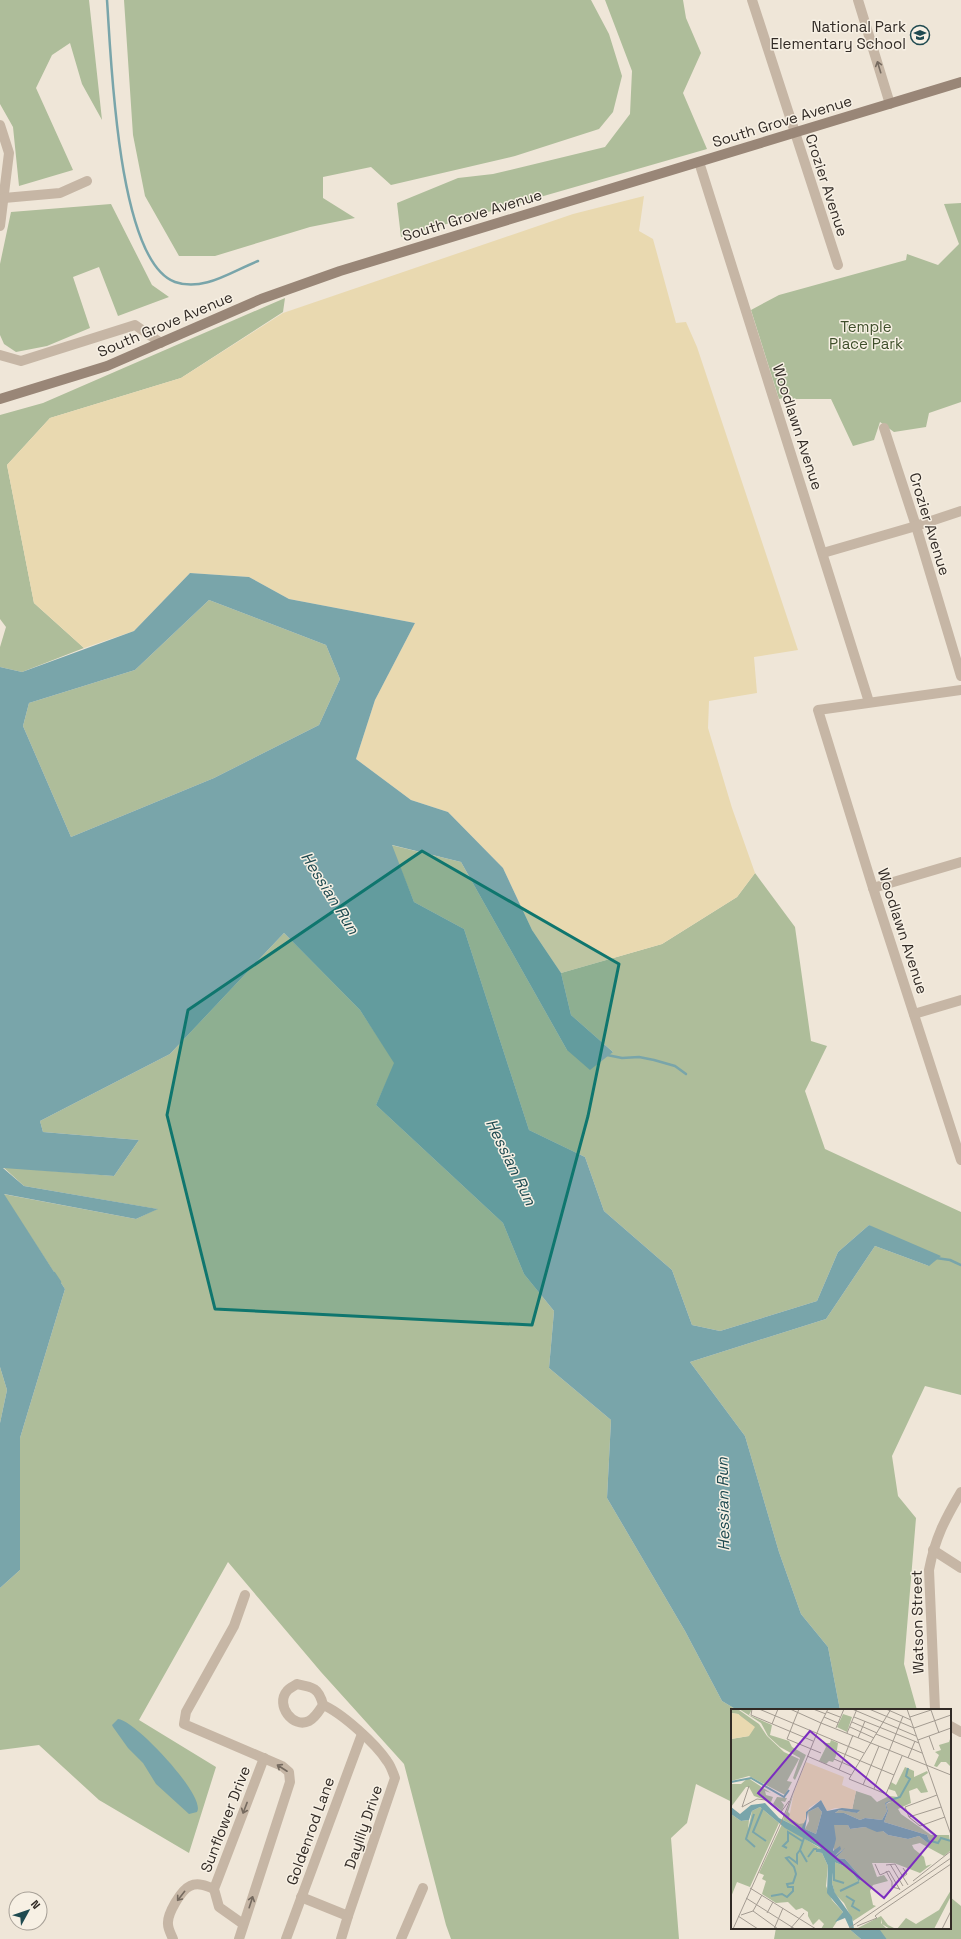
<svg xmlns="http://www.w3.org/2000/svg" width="961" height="1939" font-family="'Space Grotesk',sans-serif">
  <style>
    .green { fill: #aebd9a }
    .sand { fill: #e9d9b0 }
    .water { fill: #79a5aa; fill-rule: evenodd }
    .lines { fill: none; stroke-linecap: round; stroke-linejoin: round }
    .stream { stroke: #79a5aa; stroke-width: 2.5 }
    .minor { stroke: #c6b6a5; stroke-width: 10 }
    .secondary { stroke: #998677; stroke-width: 10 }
    .oneway { stroke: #756a5f }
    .marked { fill: #0f766e; fill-opacity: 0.2; stroke: #0f766e; stroke-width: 3; stroke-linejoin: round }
    .labels { text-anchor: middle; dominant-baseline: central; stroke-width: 3; stroke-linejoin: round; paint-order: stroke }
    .poi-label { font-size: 15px; fill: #322b26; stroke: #f7f0e4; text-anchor: end }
    .street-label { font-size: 15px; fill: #322b26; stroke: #f7f0e4 }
    .park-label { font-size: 15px; fill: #3f4f2b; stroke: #f7f0e4 }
    .water-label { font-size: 16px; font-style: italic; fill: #1f4a50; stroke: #f7f0e4 }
    .inset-river { fill: none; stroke: #79a5aa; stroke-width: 2 }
    .inset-road { fill: none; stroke: #a39b91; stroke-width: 1 }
    .view { fill: #7b2cbf; fill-opacity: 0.15; stroke: #7b2cbf; stroke-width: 2 }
    .inset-edge { fill: none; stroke: #322b26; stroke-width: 2 }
  </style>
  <rect width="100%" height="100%" fill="#efe6d8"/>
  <g class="green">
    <polygon points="0,0 89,0 102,120 82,84 70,43 52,55 36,88 73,170 19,186 13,127 0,104"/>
    <polygon points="124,0 591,0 609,34 622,76 613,112 599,129 515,156 391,185 371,167 323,177 323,198 355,218 310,227 215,256 179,256 145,196 133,135"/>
    <polygon points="605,0 683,0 686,18 701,53 683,93 707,149 401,237 397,203 458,178 493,174 605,147 630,114 632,71"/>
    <polygon points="961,203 961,402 929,413 926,427 894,432 880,422 874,440 853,446 831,399 793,399 792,396 779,399 751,310 779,295 906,260 907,254 938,265 959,244 944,204"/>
    <polygon points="111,204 152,285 169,297 118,316 99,267 73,277 90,328 47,346 16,352 4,344 0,335 0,264 11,212"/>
    <polygon points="285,298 283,312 181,378 50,418 7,465 34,603 84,648 22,672 0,667 0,647 6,627 0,619 0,415 43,403"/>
    <polygon points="209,600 326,645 340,679 319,725 214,778 71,837 23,726 29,703 135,670"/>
    <polygon points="391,845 461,862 567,1050 613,1052 571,1015 561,973 662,944 737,897 755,873 795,927 811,1041 827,1046 805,1091 825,1149 961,1212 961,1395 925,1386 892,1456 898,1496 916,1518 904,1664 917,1710 840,1710 828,1647 801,1614 779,1552 745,1436 690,1362 826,1319 875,1246 929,1266 869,1225 838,1252 817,1301 720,1331 692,1325 672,1270 604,1211 585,1157 529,1130 464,929 414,902"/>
    <polygon points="284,933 360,1010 395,1063 376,1105 503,1223 524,1274 554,1311 549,1368 611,1420 607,1498 685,1631 722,1701 737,1710 732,1710 732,1802 696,1784 687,1823 671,1838 679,1939 451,1939 446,1925 404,1764 321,1672 228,1562 139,1720 216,1767 189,1853 99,1800 39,1745 0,1750 0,1588 20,1570 20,1438 65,1289 3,1194 136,1219 157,1209 24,1186 3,1167 114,1176 139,1140 43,1132 40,1121 170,1054"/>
    <polygon points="0,1367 7,1390 0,1423"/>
    <polygon points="950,1897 961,1906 961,1939 884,1939 878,1928 950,1928"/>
    <polygon points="776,1928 848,1928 861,1939 774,1939"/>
  </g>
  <polygon class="sand" points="644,196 639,231 653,239 676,323 686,322 697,347 798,650 754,657 757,693 709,701 708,728 732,808 755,873 737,897 662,944 561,973 532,930 503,868 448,812 411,800 356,759 375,700 415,623 289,599 249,577 190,573 134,631 84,648 34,603 7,465 50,418 181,378 283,313 573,214"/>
  <g class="water">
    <path d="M190 573 249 577 289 599 415 623 375 700 356 759 411 800 448 812 503 868 532 930 561 973 571 1015 613 1052 590 1070 567 1050 461 862 392 845 414 902 464 929 529 1130 585 1157 604 1211 672 1270 692 1325 720 1331 817 1301 838 1252 869 1225 941 1256 929 1266 875 1246 826 1319 690 1362 745 1436 779 1552 801 1614 828 1647 840 1710H737L722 1701 685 1631 607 1498 611 1420 549 1368 554 1311 524 1274 503 1223 376 1105 394 1063 360 1010 284 933 170 1054 40 1121 43 1132 139 1140 114 1176 3 1168 24 1186 158 1209 136 1219 4 1194 65 1289 20 1438V1570L0 1588V1423L7 1390 0 1367V667L22 672 134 631ZM209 600 326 645 340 679 319 725 214 778 71 837 23 726 29 703 135 670Z"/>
    <path d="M118 1719C135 1720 207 1797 197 1812L189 1814 156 1784 143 1763 128 1748 113 1727 112 1725Z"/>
    <polygon points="848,1928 878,1928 884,1939 861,1939"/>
  </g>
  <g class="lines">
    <g class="stream">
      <path d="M107 0C111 55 117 261 175 282 204 292 232 271 258 261"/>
      <polyline points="607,1055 622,1058 639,1057 654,1060 675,1066 686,1074"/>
      <polyline points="936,1258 950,1260 961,1265"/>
      <polyline points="54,1273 60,1282"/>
      <polyline points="877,1928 885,1939"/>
    </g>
    <g class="minor">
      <polyline points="752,0 838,265"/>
      <polyline points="858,0 890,104"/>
      <polyline points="0,125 9,153 0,226"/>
      <polyline points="699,162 869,702"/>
      <polyline points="4,198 60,193 87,181"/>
      <polyline points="0,355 21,361 135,325 161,343"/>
      <polyline points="884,428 916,526 961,676"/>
      <polyline points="823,553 916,526 961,511"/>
      <polyline points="961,690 818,710 873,888 961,1160"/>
      <polyline points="873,888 961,862"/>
      <polyline points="914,1014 961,1000"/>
      <polyline points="933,1550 961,1568"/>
      <path d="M297 1684C313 1687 319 1688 323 1705 319 1711 315 1718 309 1721 293 1729 275 1705 287 1691 289 1688 294 1686 297 1684Z"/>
      <path d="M323 1705C342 1713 376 1744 387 1761 391 1766 393 1773 395 1778L348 1916 341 1939"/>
      <path d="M935 1710 929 1570C935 1538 945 1519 961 1492"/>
      <polyline points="950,1726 961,1732"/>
      <polyline points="301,1897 348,1916"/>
      <polyline points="243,1924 219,1907 214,1889 264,1758"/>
      <path d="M173 1939C171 1934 168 1929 168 1924 167 1914 181 1890 190 1886 198 1882 207 1886 214 1889"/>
      <polyline points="239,1939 290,1782 289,1772 282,1766 184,1724 186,1712 234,1626 245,1595"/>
      <polyline points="286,1939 362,1734"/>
      <polyline points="401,1939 423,1888"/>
    </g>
    <polyline class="secondary" points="0,399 107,366 261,299 340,271 961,82"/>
  </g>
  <defs><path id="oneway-shaft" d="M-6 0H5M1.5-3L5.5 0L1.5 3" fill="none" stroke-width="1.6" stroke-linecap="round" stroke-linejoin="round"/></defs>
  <g class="oneway">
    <use href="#oneway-shaft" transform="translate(879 67) rotate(-107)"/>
    <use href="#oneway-shaft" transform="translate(282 1768) rotate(-147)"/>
    <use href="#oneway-shaft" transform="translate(245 1808) rotate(111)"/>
    <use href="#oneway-shaft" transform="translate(181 1896) rotate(128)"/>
    <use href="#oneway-shaft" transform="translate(251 1902) rotate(-72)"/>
  </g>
  <path class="marked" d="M422 851 619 964 588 1116 532 1325 215 1309 167 1115 188 1010Z"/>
  <defs>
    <symbol id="school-ring" viewBox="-11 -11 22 22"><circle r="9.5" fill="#f7f0e4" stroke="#1f4a50" stroke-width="1.5"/><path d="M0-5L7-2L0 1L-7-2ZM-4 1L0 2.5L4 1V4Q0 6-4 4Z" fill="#1f4a50"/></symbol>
  </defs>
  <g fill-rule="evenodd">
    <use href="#school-ring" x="909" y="24" width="22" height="22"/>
  </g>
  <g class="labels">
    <g class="poi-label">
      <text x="906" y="26">National Park<tspan x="906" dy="17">Elementary School</tspan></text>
    </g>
    <g class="street-label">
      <text transform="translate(782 121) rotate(-17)">South Grove Avenue</text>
      <text transform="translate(827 185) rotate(72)">Crozier Avenue</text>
      <text transform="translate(472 215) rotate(-17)">South Grove Avenue</text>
      <text transform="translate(165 324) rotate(-23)">South Grove Avenue</text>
      <text transform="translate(798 427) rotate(72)">Woodlawn Avenue</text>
      <text transform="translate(930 524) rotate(73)">Crozier Avenue</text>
      <text transform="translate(903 931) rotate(72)">Woodlawn Avenue</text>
      <text transform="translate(917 1622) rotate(-91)">Watson Street</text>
      <text transform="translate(225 1819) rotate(-69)">Sunflower Drive</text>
      <text transform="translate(363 1827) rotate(-71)">Daylily Drive</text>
      <text transform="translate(310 1831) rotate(-70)">Goldenrod Lane</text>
    </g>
    <g class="park-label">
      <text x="866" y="326">Temple<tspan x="866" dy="17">Place Park</tspan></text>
    </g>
    <g class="water-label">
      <text transform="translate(330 893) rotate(58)">Hessian Run</text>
      <text transform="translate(511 1162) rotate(64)">Hessian Run</text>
      <text transform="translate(723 1504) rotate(-91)">Hessian Run</text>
    </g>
  </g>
  <g transform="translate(731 1709)">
    <rect width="220" height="220" fill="#efe6d8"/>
    <path d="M0 0 8 1 28 15 36 27 53 43 68 50 56 72 61 73 54 86 18 67 0 72V30L18 27 16 14 7 5 0 4ZM8 0H21L18 6 41 16 39 26 58 32 61 38 75 46 64 71 62 69 69 49 49 38 37 27 30 14ZM112 5 121 8 116 23 106 18ZM220 27V58L215 53H210L206 58 203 57 208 46 204 43 210 41 208 36 218 33ZM100 31 107 34 105 47 102 53 98 52 95 55 88 52 95 38 92 34H99ZM174 58 183 62V68L196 62 197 64 191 68 197 83 190 84 186 79 178 82 180 94 167 100 170 105 200 126H218L220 141 213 147 189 134 181 136 183 140 193 148 195 157 201 155 189 164 163 154H141L146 168 153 166 157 172 142 176 139 182 142 196 145 197 122 212 113 194 104 185 101 174 103 153 118 159 128 173 130 168 114 150 105 149 113 140 103 147V116H117L119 120 134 118 152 122 157 126 177 130 188 127 197 134 203 133 198 131 196 126 153 113 157 102 155 95 160 93 154 94 156 102 151 111 134 109 129 111 113 104 103 105 108 101 128 104 121 101 125 82 140 87 146 93 158 87 167 88 164 82 157 80 160 73 165 76ZM17 69 40 84 34 82 35 86 42 88 40 93 23 87 18 78H15L0 98V75H10ZM63 83 57 103 68 114H74L70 120 52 111ZM46 88 56 89 54 93 50 92 53 96 51 102 42 95ZM29 98 48 114 19 178 6 173 0 188V105L10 112 18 111 17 121 21 102ZM87 98 91 103 85 125 74 120 78 112 77 103ZM51 115 90 140 85 143 91 144 97 157 95 177 101 191 112 203 101 220H90L93 215 88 210 82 216 77 207V203L71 199 65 201 57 193 45 194 31 185 35 172 31 170 33 166 28 164ZM220 181V187L203 220H166L175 209 185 215 208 201ZM150 207 157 216 165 220H159L151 215V210L150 214 156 220H125Z" fill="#aebd9a"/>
    <path d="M0 4 7 5 24 18 18 27 0 30ZM75 53 113 68 111 76 125 82 121 101 104 99 96 102 90 91 78 99 74 114 68 115 58 109 63 83Z" fill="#e9d9b0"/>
    <path d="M90 91 96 102 111 99 129 101 126 104 108 101 104 104H113L129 111 134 109 151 111 156 102 154 94 160 91 155 95 157 102 153 113 196 126 198 131 204 133 197 134 188 127 177 130 157 126 152 122 146 123 134 118 119 120 117 116H103L105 130 102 142 109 137 110 140 104 147 114 139 105 149 114 150 130 168 128 173 118 159 103 153 101 174 104 184 121 208 123 220H119L114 209 104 213 112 203 96 184 97 157 91 144 85 143V140H90L88 138 54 119 29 98 21 102 18 111 10 112 0 105V98L9 105 20 96 34 94 48 109 70 120 75 110V103ZM87 98 91 103 85 125 74 120 77 103Z" fill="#79a5aa" fill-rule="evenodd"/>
    <path class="inset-river" d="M0 73 20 69 53 88 58 81M160 91 169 88 179 70 175 67 177 59M32 99 22 123 35 132M23 105 15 130 24 138M73 129 69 141 76 153M200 132 207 134 210 129 220 132M56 139 52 137 57 132V123L71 132M77 148 83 140H86M103 153V171L113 174M109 182 128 173M40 187 51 185 56 188 62 182V178H57L56 175 62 174 65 165 63 158 55 149 58 148 66 154V145L69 141M115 187 123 192 121 197 129 202"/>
    <path class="inset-road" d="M21 0 20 6 82 32M28 0 133 44M59 0 90 14 97 0M68 0 56 30 90 44M82 0 95 5M121 0 185 27M138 0 183 19 220 6M155 0 180 11M160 0 118 70 155 85 171 47M176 0 220 126M200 1 208 24M96 3 109 8M93 8 107 14M123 8 188 34M179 8 200 1M121 13 146 24M41 15 47 0M119 18 143 29M105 19 113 0M116 24 126 0M145 25 191 44M198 27 203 41M127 29 134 12M187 31 220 19M106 42 163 66M76 47 120 66M177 49 184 32M103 50 124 59M108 61 122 26M132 76 148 37M18 77 11 98 26 90 35 91 50 103 58 92M143 80 172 7M206 86 174 98 178 108 189 117 214 108M178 108 210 98M144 155 149 166 158 162 169 181M159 155 172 177M155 156 164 155 177 176M155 162 161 173M172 168 176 165 172 159M182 172 220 142M161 173V178L169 180M19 179 85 220M15 189 64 220M22 202 31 186M36 204 42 193M10 206 22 202 47 220M7 207 27 220M146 209 144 207 149 203 220 155M126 217 146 209M2 220 52 109 90 14 220 66M43 220 52 199M59 220 73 204M117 220 220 149M211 220 220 202"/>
    <path class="view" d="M79 22 205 127 153 189 27 84Z"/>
    <rect width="220" height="220" class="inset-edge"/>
  </g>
  <g transform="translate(28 1911) rotate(50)"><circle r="19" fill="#f7f0e4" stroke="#a8a198"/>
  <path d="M0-3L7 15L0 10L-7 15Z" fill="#1f4a50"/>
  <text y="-6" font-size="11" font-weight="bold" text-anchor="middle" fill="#322b26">N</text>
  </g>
</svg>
